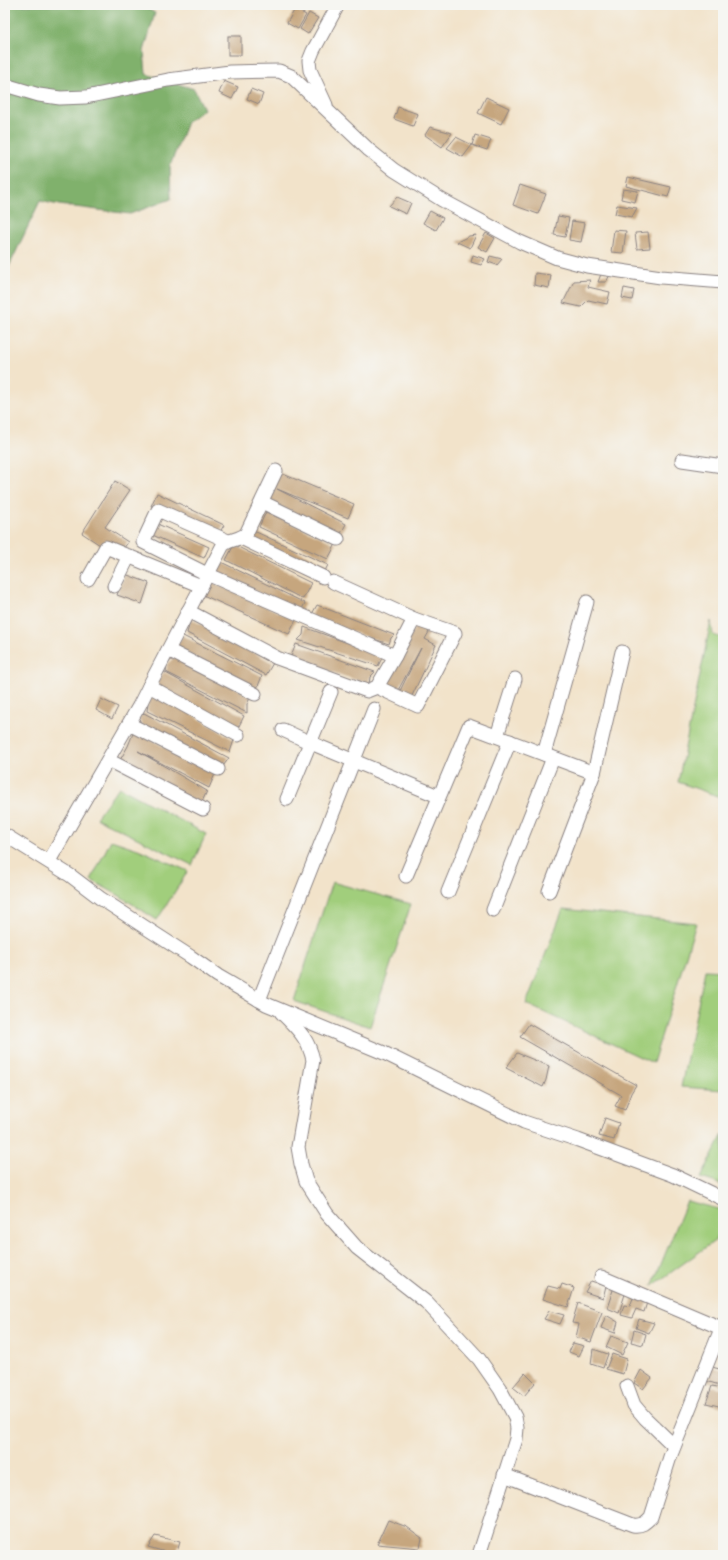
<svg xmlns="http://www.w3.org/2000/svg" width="728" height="1560" font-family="Pangolin,sans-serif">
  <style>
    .green { fill: #a1ce7c; stroke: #62785c }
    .forest { fill: #80b16c; stroke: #516a54 }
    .building { fill: #c6a67e }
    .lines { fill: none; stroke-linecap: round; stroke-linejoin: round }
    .minor-casing { stroke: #8a8282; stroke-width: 15 }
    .minor { stroke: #fff; stroke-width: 13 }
  </style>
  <rect width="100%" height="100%" fill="#f6f6f2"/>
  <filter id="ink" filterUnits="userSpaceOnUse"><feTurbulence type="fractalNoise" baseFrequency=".025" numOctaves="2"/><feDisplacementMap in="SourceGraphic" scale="8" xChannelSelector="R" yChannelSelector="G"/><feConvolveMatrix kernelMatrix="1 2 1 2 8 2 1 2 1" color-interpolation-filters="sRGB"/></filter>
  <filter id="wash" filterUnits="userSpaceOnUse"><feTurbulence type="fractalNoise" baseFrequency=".012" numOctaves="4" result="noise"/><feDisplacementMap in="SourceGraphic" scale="16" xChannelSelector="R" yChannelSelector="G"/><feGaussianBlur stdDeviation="0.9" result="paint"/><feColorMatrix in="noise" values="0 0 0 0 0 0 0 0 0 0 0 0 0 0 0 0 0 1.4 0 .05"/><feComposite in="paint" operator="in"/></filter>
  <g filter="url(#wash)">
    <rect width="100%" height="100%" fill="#f2e3ca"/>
    <g class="green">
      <polygon points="711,621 713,635 723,638 723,798 678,782"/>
      <polygon points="119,787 206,834 192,865 96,818"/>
      <polygon points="111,840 138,849 188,871 157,920 120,896 91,880"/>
      <polygon points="332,882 411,904 370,1027 294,1001"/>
      <polygon points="563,909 696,923 653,1063 526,1004"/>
      <polygon points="705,970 723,971 723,1090 681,1087"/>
      <polygon points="723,1134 723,1185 701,1178"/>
      <polygon points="687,1201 723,1210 723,1224 716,1240 652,1286"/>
    </g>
    <polygon class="forest" points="5,5 140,5 155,13 144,51 146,74 194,89 204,109 187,122 170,166 171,199 130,214 59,205 40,201 5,275"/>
    <g id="blocks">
      <g class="building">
        <polygon points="295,9 306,15 298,29 287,23"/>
        <polygon points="309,13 318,18 308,34 300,29"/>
        <rect x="228" y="36" width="13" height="19"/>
        <polygon points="224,81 238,87 232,99 219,93"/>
        <polygon points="251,89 263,94 259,104 247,99"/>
        <polygon points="486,97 509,108 501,124 478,113"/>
        <polygon points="398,107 418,114 413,126 394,119"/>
        <polygon points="430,127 452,133 442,147 425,135"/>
        <polygon points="475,135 491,140 487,150 472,145"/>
        <polygon points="456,137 472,145 463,157 447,148"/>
        <polygon points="628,177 671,187 668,197 626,186"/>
        <polygon points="520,185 546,194 538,214 513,205"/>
        <polygon points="623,189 638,191 635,202 621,199"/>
        <polygon points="397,197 411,203 406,214 389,206"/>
        <polygon points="617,205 637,208 632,217 615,214"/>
        <polygon points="430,211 443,218 436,230 423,223"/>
        <polygon points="558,216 569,218 565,237 554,235"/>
        <polygon points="572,221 585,223 581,242 569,240"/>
        <polygon points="614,230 626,231 623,253 611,252"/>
        <polygon points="648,232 650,248 637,249 635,233"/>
        <polygon points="486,233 495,238 487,252 478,247"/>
        <polygon points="476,235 470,248 457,242 469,236"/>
        <polygon points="473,255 485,259 481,265 471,262"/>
        <polygon points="490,256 502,259 497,265 488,262"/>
        <polygon points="535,273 551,275 549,288 534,285"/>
        <polygon points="601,274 610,275 606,282 598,282"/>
        <polygon points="590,280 588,287 610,292 607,304 588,300 581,307 563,303 574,281"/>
        <polygon points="624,288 634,290 632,300 622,298"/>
        <polygon points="276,471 354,504 348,518 277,489 346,524 339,537 267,500"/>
        <polygon points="115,481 130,490 105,527 128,542 118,557 82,533"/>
        <polygon points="157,493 224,525 217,537 151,506"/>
        <polygon points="266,512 336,544 328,559 259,527"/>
        <polygon points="153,522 209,547 204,558 148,533"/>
        <polygon points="254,531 328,565 322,577 248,543"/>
        <polygon points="234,545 311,583 303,599 226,560"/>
        <polygon points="221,562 305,603 300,613 216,572"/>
        <polygon points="125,574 149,583 142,604 117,595"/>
        <polygon points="210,581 296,620 289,634 203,595"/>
        <polygon points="317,605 394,635 391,638 389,644 313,619 312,614"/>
        <polygon points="191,619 273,663 266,675 187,633"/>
        <polygon points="417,624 429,632 425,639 436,645 410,700 398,695 421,648 396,694 382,685"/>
        <polygon points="304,627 383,656 378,666 298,640 303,635"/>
        <polygon points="183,636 262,676 256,691 175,647"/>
        <polygon points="296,644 375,672 370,677 369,684 290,659"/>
        <polygon points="176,656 251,696 247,704 247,713 166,672 167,664"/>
        <polygon points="164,672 244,716 238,728 157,688 158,680"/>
        <polygon points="153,690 234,740 230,752 147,711 148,703"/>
        <polygon points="101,699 118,707 112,719 96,710"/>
        <polygon points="144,713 229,758 221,769 141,724 139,718"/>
        <polygon points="134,731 215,774 209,788 138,751 207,791 200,806 119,762 128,746"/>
        <polygon points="529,1024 636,1085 631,1093 625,1110 615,1106 621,1095 520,1037"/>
        <polygon points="517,1053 549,1066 546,1080 543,1087 506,1068"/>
        <polygon points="605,1118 619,1123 614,1140 599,1136"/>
        <polygon points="591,1281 606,1286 603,1298 585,1292"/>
        <polygon points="562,1284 574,1288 568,1307 543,1299 548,1286 560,1289"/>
        <polygon points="614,1287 626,1291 619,1313 607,1308"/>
        <polygon points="635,1293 648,1299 644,1312 636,1309 632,1318 621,1315 624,1305 630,1306"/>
        <polygon points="578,1303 602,1312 591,1342 576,1337 579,1324 572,1323"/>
        <polygon points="549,1311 564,1315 560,1324 544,1319"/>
        <polygon points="606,1315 618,1322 615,1333 601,1328"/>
        <polygon points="639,1319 654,1323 649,1333 636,1328"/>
        <polygon points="634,1330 646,1334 643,1345 631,1342"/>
        <polygon points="611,1336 628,1342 622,1355 606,1347"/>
        <polygon points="573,1343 584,1346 579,1356 569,1352"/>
        <polygon points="593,1349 608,1354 603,1368 591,1364"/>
        <polygon points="612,1354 627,1359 623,1374 606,1369"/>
        <polygon points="712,1367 723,1370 723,1386 706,1381"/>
        <polygon points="641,1370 652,1378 643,1389 634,1383"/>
        <polygon points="525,1373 535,1383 524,1396 513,1387"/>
        <polygon points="712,1386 723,1388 723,1407 706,1403"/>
        <polygon points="388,1520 407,1527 422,1538 420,1548 377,1544"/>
        <polygon points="155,1536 180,1542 176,1555 148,1547"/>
      </g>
    </g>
  </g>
  <g filter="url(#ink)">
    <use href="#blocks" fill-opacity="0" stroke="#8a8282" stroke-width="1"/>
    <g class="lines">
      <defs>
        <g id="minor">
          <polyline points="5,85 39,95 60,98 86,97 168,80 230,72 279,71 291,76 369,150 394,170 442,200 520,242 557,258 587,266 661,277 723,282"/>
          <polyline points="326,105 310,70 309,61 313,51 338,5"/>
          <polyline points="682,460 723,466"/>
          <polyline points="262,502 338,539"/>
          <polyline points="241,538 323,577"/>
          <polyline points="203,572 143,542 158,510 228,541"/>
          <polyline points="88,579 106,547 201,586"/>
          <polyline points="333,582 414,619 395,656"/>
          <polyline points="114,586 129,556"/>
          <polyline points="188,611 277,658 367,691 377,687 395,656 207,574"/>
          <polyline points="168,650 255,694"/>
          <polyline points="149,686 238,735"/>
          <polyline points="377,687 418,706 455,633 414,619"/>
          <polyline points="129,724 218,769"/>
          <polyline points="283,730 311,743 438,796"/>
          <polyline points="497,736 515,679"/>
          <polyline points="544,754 587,602"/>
          <polyline points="108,760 203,809"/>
          <polyline points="287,799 331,692"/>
          <polyline points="5,835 71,876 100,898 191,957 218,976 266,1004 384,1053 524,1122 578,1140 673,1175 723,1199"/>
          <path d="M49 861 139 706 149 686 223 545C230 539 239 540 246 534L276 471"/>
          <polyline points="406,876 469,726 594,773"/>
          <polyline points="549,891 594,773 622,652"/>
          <polyline points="448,892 510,741"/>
          <polyline points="493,910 553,758"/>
          <polyline points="259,1000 374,709"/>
          <path d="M281 1012C296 1028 308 1037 313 1060L298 1147 301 1164 306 1181 327 1214 357 1248 426 1302 479 1359 500 1389 515 1417 517 1428 516 1439 479 1555"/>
          <polyline points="601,1277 721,1328"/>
          <polyline points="627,1386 634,1405 645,1418 674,1446"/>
          <path d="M504 1475 633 1525C642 1526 645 1523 651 1517L670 1457 723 1324"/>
        </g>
      </defs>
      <use href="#minor" class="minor-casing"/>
      <use href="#minor" class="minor"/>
    </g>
  </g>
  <rect width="728" height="1560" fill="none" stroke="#f6f6f2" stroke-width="20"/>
</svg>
